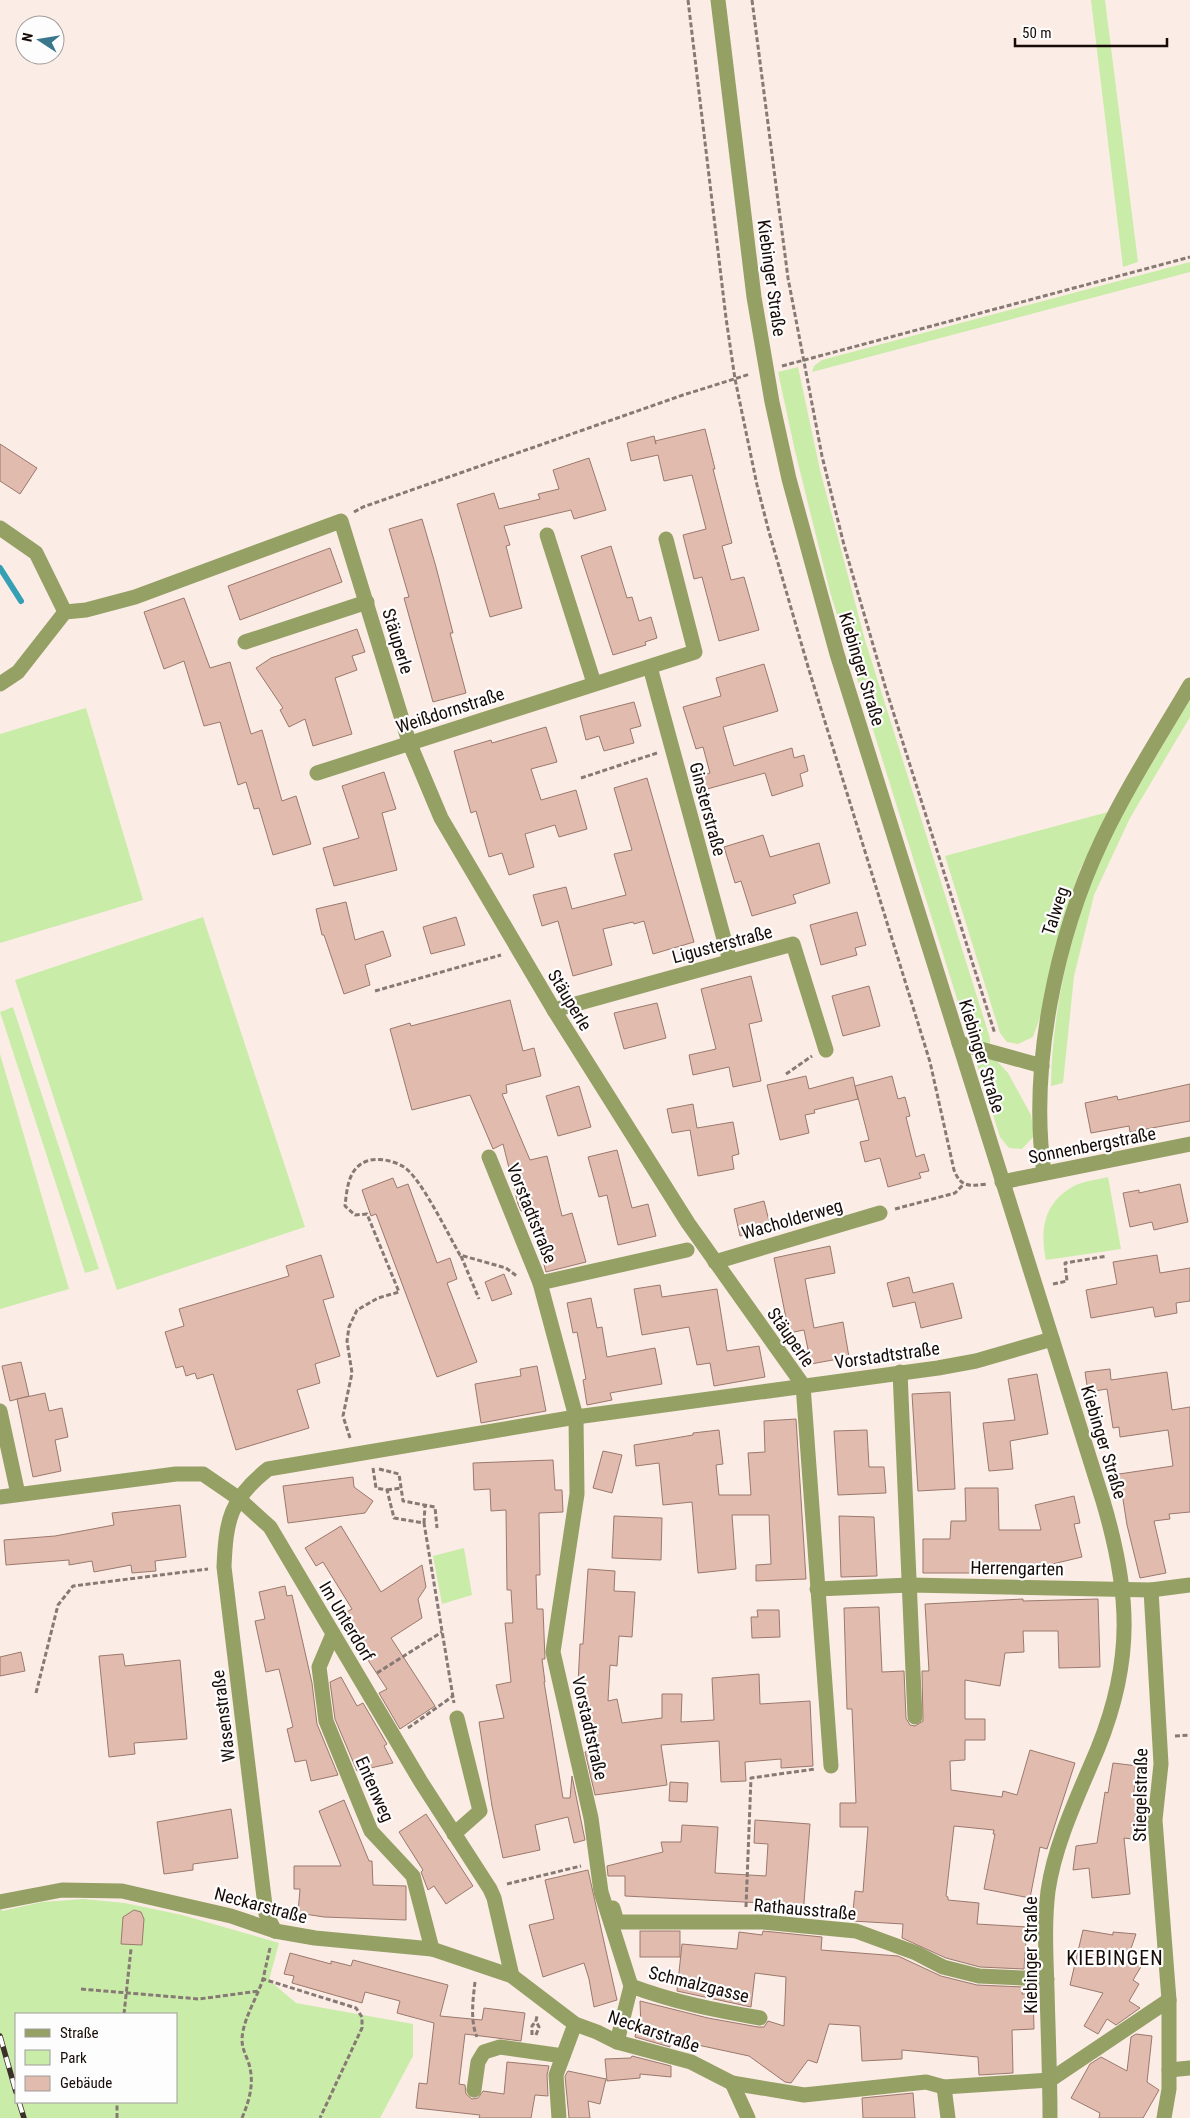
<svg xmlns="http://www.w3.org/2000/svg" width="1190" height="2118" font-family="'Roboto Condensed',sans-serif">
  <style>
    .green { fill: #c9eca8; fill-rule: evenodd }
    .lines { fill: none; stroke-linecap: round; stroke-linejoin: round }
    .stream { stroke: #35a0b3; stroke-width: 6 }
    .building { fill: #e0bbae; stroke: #9b796d }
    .path { stroke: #877974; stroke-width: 3; stroke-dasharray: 5 2.5; stroke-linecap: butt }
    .minor { stroke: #95a065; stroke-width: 15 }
    .rail-casing { stroke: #3c302b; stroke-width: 5.5 }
    .rail { stroke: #fdfdfd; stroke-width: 4; stroke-dasharray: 11; stroke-linecap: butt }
    .labels { text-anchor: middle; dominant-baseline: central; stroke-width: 4.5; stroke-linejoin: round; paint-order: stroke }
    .street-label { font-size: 18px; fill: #170b07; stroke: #fdfdfd }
    .quarter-label { font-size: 20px; letter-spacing: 1px; fill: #170b07; stroke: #fdfdfd }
  </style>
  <rect width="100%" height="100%" fill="#fcece6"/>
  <g class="green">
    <polygon points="1091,0 1105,0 1138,262 1123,267"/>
    <polygon points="1190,262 1190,272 812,372 814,366 822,360"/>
    <polygon points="798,367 820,470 865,640 990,1038 990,1044 979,1040 963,1018 830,592 795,451 778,372"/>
    <path d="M1190 700V717L1130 818 1094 895 1074 976 1063 1083 1051 1086C1052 996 1079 896 1121 817 1143 777 1167 739 1190 700Z"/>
    <polygon points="86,708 143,900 0,943 0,734"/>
    <polygon points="1108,812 1080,870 1062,922 1044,1006 1033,1037 1018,1044 1007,1042 1000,1033 945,856"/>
    <polygon points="203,917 305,1227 117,1290 15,980"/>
    <polygon points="13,1007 99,1269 85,1273 0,1012"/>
    <polygon points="0,1054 69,1289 0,1309"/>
    <polygon points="974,1055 995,1059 1008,1073 1031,1115 1034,1136 1022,1149 1009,1148 1000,1137"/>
    <path d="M1108 1177 1121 1249 1046 1260C1040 1230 1043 1203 1074 1186 1083 1181 1097 1180 1108 1177Z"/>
    <polygon points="464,1548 472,1595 442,1604 433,1556"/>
    <path d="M84 1899 125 1903 182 1915 279 1943 269 1980 296 2003 413 2024V2056L380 2118H0V1906L2 1911 42 1902ZM16 2014H176V2102H16Z"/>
  </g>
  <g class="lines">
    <polyline class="stream" points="0,568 21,601"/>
  </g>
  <g class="building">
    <polygon points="705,429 715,469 713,469 732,543 722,546 731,580 744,577 759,630 719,641 702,577 694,579 683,535 706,529 692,475 664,481 658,455 631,461 627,443 654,436 656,444 655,441"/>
    <polygon points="0,444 37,468 20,494 0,481"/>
    <polygon points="589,458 606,510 574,519 571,510 504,526 510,545 506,546 522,608 490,617 457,504 494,493 499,509 540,499 538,494 559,489 553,470"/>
    <polygon points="422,519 436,567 453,633 450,633 466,693 433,702 404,598 409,597 389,529"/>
    <polygon points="611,546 627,598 632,597 639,621 651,617 657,638 645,642 646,645 613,655 581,556"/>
    <polygon points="330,548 342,582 240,620 228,586"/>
    <polygon points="184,598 210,668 230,662 251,734 262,730 282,801 296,796 311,844 273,855 259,808 254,809 246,782 238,785 220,722 204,726 184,661 164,669 144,612"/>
    <polygon points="357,629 365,652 352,656 357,670 335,678 352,734 313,746 305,719 289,727 280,710 283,708 256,668 271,658"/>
    <polygon points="764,664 778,711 723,727 734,766 792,748 794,758 804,755 808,771 800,774 803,786 772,796 765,773 700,791 696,777 710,773 703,747 696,749 683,707 721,696 716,678"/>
    <polygon points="634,702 641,726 630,729 634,743 604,751 599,736 586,740 580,716"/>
    <polygon points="546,727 557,762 531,769 541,800 576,790 587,829 559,837 555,825 525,834 534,867 509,875 502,853 489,857 476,811 471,813 454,751 491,740 492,743"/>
    <polygon points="384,772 396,809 382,813 397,870 334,886 323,848 359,838 342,786"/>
    <polygon points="647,778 694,942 653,954 644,921 634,924 633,922 603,929 612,965 573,976 558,921 542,926 533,895 566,887 572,909 626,895 614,854 632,850 614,788"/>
    <polygon points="763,835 770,857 819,843 830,883 793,895 796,903 752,916 741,881 735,883 724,847"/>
    <polygon points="346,902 355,940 383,931 391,956 365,965 370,985 344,994 324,935 322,935 316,909"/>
    <polygon points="857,912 866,945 855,948 857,955 821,965 810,925"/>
    <polygon points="456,917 465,945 431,954 423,927"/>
    <polygon points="751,976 762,1021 749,1024 761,1081 733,1087 729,1067 693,1075 689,1055 716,1049 701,989"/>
    <polygon points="869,986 880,1026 843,1036 832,996"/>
    <polygon points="510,1000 523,1051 534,1048 541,1076 506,1085 507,1093 502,1094 530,1160 547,1156 562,1216 572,1213 586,1262 546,1272 529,1209 521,1211 518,1204 503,1144 493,1149 470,1095 412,1110 390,1029 410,1023 411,1026"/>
    <polygon points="657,1003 666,1038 624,1049 614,1013"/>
    <polygon points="806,1076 809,1089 853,1077 858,1099 814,1110 815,1113 805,1115 809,1133 780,1140 767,1085"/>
    <polygon points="892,1076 898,1099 905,1097 910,1116 906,1117 916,1157 924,1154 929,1171 919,1173 921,1178 888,1187 880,1158 865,1162 860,1142 869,1140 855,1086"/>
    <polygon points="1190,1084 1190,1121 1130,1132 1129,1126 1091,1133 1085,1103 1117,1096 1118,1100"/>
    <polygon points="579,1086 591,1127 558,1136 546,1096"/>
    <polygon points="693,1104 697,1128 733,1122 739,1154 732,1156 734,1169 698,1176 690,1130 672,1133 667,1109"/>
    <polygon points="617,1150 632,1208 648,1204 656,1236 618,1245 607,1195 599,1197 588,1157"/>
    <polygon points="393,1178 397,1188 408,1184 437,1263 450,1258 457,1279 447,1283 477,1362 437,1377 376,1214 371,1216 362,1190"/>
    <polygon points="1180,1184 1188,1222 1154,1230 1152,1222 1130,1227 1123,1193 1139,1190 1139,1193"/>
    <polygon points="764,1201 771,1229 740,1236 734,1209"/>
    <polygon points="830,1246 835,1273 805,1279 814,1328 843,1322 849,1357 811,1364 804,1330 789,1333 774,1258"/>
    <polygon points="321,1255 334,1297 323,1300 340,1356 315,1364 320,1383 297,1390 309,1428 236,1450 213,1374 197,1379 195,1373 186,1376 183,1366 176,1368 165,1332 184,1326 179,1309 289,1276 286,1266"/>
    <polygon points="1157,1255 1160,1273 1190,1268 1190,1301 1176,1303 1177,1313 1155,1317 1153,1307 1091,1318 1086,1290 1117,1284 1113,1262"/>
    <polygon points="504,1274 512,1294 492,1301 485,1282"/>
    <polygon points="909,1277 913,1293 953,1283 962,1318 921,1328 915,1302 893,1307 887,1283"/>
    <polygon points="660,1285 662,1297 717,1289 727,1351 759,1346 765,1377 714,1386 710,1363 697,1365 689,1327 642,1335 634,1289"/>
    <polygon points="591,1298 597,1328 602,1327 607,1357 655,1348 662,1384 610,1393 612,1400 587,1405 583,1380 586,1379 577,1332 573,1333 567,1303"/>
    <polygon points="21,1362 29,1396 10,1401 2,1366"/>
    <polygon points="537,1366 546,1411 481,1423 475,1384 521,1376 520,1369"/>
    <polygon points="1110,1369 1111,1380 1167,1372 1172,1410 1190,1407 1190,1512 1169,1514 1170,1519 1154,1521 1166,1573 1140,1578 1127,1525 1119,1474 1173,1466 1168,1430 1120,1437 1119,1427 1113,1428 1107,1389 1088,1392 1085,1372"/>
    <polygon points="1037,1374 1048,1434 1010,1441 1013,1469 989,1471 983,1423 1015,1420 1008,1379"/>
    <polygon points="950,1392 955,1489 918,1491 912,1394"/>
    <polygon points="45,1393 49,1411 62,1408 68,1437 55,1440 61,1471 33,1477 17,1399"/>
    <polygon points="796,1419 806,1579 756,1581 756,1565 771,1564 769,1515 732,1515 736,1569 698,1573 692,1502 663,1505 659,1463 636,1466 634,1445 693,1435 693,1433 719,1430 723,1464 716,1465 719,1495 751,1495 748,1453 765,1452 764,1421"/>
    <polygon points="867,1430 869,1467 884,1467 886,1493 838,1495 834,1431"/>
    <polygon points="603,1451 622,1455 612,1493 593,1488"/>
    <polygon points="553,1460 555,1490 562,1490 563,1512 539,1513 540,1575 536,1575 537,1609 543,1609 545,1659 542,1659 545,1682 544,1682 563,1798 570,1798 572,1776 585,1840 574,1843 568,1817 535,1825 540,1850 503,1858 492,1806 479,1722 504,1718 496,1685 511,1682 505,1623 513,1623 511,1590 507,1590 506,1510 491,1511 490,1489 474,1490 473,1463"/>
    <polygon points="353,1477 354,1487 373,1501 365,1513 288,1523 283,1486"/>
    <polygon points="965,1488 998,1488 999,1530 1041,1530 1035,1505 1074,1496 1080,1523 1074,1524 1082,1557 1023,1571 1023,1573 923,1573 923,1539 950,1539 951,1521 966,1521"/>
    <polygon points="180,1505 186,1557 155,1561 156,1571 132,1573 131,1565 94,1572 92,1561 69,1565 69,1560 6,1565 4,1540 55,1536 114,1525 112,1513"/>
    <polygon points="614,1516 662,1518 661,1560 612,1558"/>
    <polygon points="839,1516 874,1517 877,1576 841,1577"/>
    <polygon points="341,1526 381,1592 422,1565 426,1587 418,1599 422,1618 391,1638 435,1706 400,1729 379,1693 387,1689 339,1616 352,1609 323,1562 316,1566 305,1548"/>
    <polygon points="588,1569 615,1571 614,1591 635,1592 632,1637 619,1636 617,1666 610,1665 608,1701 617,1699 622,1723 662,1718 662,1694 682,1694 681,1722 714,1720 712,1678 759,1674 760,1704 810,1701 813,1766 781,1768 781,1759 745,1762 746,1781 721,1782 719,1741 661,1745 667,1785 595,1795 585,1752 596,1749 582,1684 578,1684 580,1644 583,1644"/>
    <polygon points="285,1586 287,1596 292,1595 312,1683 317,1724 338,1775 311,1781 306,1760 295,1762 287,1729 293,1727 279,1669 266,1672 255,1621 265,1619 259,1592"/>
    <polygon points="1023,1599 1023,1601 1098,1599 1100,1667 1059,1668 1058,1631 1023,1631 1024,1652 1005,1653 1000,1686 965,1680 965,1719 985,1719 985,1740 965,1740 965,1760 950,1761 951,1790 1002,1797 1003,1791 1017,1795 1030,1750 1075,1763 1047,1849 1040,1847 1030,1898 984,1889 995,1834 993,1834 994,1830 954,1826 946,1896 948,1897 948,1900 979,1903 977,1924 1027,1927 1024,1969 980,1967 946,1958 902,1938 903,1924 852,1921 855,1891 863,1892 868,1827 840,1827 840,1803 856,1803 852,1709 847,1709 844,1608 879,1607 882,1672 904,1671 906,1718 910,1725 915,1726 923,1721 922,1671 929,1671 925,1604"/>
    <polygon points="757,1610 779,1610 780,1637 752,1638 751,1617 758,1617"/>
    <polygon points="21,1652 25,1671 0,1676 0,1657"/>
    <polygon points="123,1654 125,1666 180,1660 187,1739 134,1743 135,1754 109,1757 99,1656"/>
    <polygon points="341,1677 357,1706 363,1703 387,1744 384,1746 393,1763 357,1771 335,1719 330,1682"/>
    <polygon points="1113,1763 1138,1766 1133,1797 1138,1797 1132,1839 1124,1838 1130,1894 1092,1898 1089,1868 1073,1870 1076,1846 1097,1843 1105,1792 1108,1793"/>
    <polygon points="670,1782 688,1783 687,1802 669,1801"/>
    <polygon points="344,1800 369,1861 372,1861 373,1885 406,1886 406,1920 324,1917 298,1913 300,1889 294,1889 294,1866 341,1866 319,1811"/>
    <polygon points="231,1809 238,1858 193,1864 193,1870 164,1874 157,1822"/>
    <polygon points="426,1814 473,1886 446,1904 434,1886 428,1890 421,1872 423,1870 399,1832"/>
    <polygon points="755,1820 810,1824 803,1916 763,1913 764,1903 625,1896 625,1876 608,1876 607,1866 663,1852 661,1842 681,1842 682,1825 718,1827 715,1873 766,1876 768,1844 754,1843"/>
    <polygon points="588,1870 617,2000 594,2007 589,1979 584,1963 543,1977 529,1925 554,1919 545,1880"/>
    <polygon points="134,1910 141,1912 144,1919 142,1945 121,1944 123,1917"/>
    <polygon points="1083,1930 1113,1935 1113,1932 1136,1934 1128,1957 1142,1965 1133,1980 1139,1984 1129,2001 1140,2008 1116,2025 1107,2019 1098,2034 1084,2026 1103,1993 1070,1985"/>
    <rect x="640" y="1931" width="40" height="26"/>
    <polygon points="763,1931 822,1937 821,1950 898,1956 941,1976 977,1985 1023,1987 1022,1994 1033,1994 1034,2029 1012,2030 1013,2073 979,2075 978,2057 902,2050 902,2059 862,2061 860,2026 829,2024 817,2063 808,2060 791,2083 785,2082 749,2056 670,2039 670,2047 635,2037 638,2022 641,2029 640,2001 708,2018 758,2027 764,2027 768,2021 784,2026 786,1977 755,1973 751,2007 677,1991 682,1944 737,1949 739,1932 762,1935"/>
    <polygon points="290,1953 331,1964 331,1961 351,1966 353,1960 448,1985 440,2016 482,2020 484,2008 525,2013 521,2041 465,2034 459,2084 465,2085 466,2094 472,2099 478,2098 483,2091 504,2094 507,2062 549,2066 547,2075 548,2096 535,2095 531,2118 479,2118 480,2115 416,2108 419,2083 427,2084 434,2023 397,2013 400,2001 365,1992 362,2003 292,1983 294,1976 284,1974"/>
    <polygon points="1136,2034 1152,2036 1147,2082 1159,2090 1143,2118 1099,2118 1100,2113 1071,2098 1090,2064 1101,2057 1127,2071 1131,2037"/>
    <polygon points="632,2056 671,2066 671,2077 640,2074 640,2078 607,2081 605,2059 631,2058"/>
    <polygon points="568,2071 606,2079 600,2104 588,2101 590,2118 569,2118 565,2076"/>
    <polygon points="913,2093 915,2118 863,2118 862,2098"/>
  </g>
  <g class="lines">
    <g class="path">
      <path d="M688 0 726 318 735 379 757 485 769 532 809 670 930 1062 954 1170C961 1188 970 1186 987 1184"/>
      <polyline points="752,0 788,278 822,456 844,545 885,686 995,1034"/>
      <polyline points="782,366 1190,257"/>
      <polyline points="354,512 363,507 683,395 750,374"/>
      <polyline points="581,778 657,753"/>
      <polyline points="375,991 501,955"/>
      <polyline points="786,1074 812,1056"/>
      <polyline points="895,1209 955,1193 964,1184"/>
      <polyline points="461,1256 479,1299"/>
      <polyline points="1053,1284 1067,1281 1065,1263 1107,1256"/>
      <path d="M350 1438 343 1416 352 1373 347 1341 349 1327 357 1310 378 1298 399 1292 367 1214 355 1215 345 1206C347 1189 348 1168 367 1161 379 1157 394 1161 404 1167 421 1178 449 1236 460 1255L506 1268 518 1277"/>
      <polyline points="373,1468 376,1488 387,1490 394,1518 424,1523 454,1703"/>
      <polyline points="379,1469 399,1474 403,1501 435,1507 437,1528"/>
      <polyline points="387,1490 401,1488"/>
      <polyline points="424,1523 425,1506"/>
      <polyline points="377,1673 442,1632"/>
      <polyline points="36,1693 58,1605 73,1586 208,1569"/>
      <polyline points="408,1728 453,1696"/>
      <polyline points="1175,1736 1190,1735"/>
      <polyline points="507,1884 581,1866"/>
      <polyline points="746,1907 751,1778 815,1769"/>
      <polyline points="270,1948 263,1979 356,2008 362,2017 362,2028 320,2118"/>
      <path d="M475 1982C473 1999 470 2021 477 2037"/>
      <polyline points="81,1989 199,1999 259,1991"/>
      <polyline points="124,2014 131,1949"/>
      <polyline points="532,2035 532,2026 536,2021"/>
      <polyline points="536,2035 539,2027 536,2021 537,2016"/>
      <polyline points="117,2118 117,2102"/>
      <path d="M242 2118C250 2099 255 2081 248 2061 245 2053 242 2048 242 2039 243 2019 257 1998 263 1979"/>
    </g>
    <g class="minor">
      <path d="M718 0 754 297 772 402 789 479 837 654 1103 1501C1130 1592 1134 1659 1098 1748 1079 1794 1055 1842 1048 1891 1044 1923 1046 1957 1047 1989 1048 2032 1050 2075 1050 2118"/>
      <polyline points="0,528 36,553 65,612"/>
      <polyline points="547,535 594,683"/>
      <polyline points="245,642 367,602"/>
      <polyline points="650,667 730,961"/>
      <polyline points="0,684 18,672 65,612 86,610 135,597 341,521 409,742 441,818 554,1010 688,1223 803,1385 831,1766"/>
      <polyline points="317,773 695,652 666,539"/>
      <polyline points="554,1010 793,944 826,1050"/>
      <polyline points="959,1043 1042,1066"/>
      <polyline points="489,1157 540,1283 576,1417 577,1494 553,1652 591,1818 601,1892 631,1986 617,2042"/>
      <path d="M1044 1173C1029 1067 1056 937 1102 840 1127 787 1160 736 1190 685"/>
      <polyline points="1002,1182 1190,1144"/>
      <polyline points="715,1262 880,1213"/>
      <polyline points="540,1283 687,1250"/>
      <polyline points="900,1372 915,1717"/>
      <polyline points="0,1411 18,1494"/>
      <polyline points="0,1497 176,1474 203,1474 238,1498 270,1527 421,1782 490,1889 494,1898 512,1976"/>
      <polyline points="817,1589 910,1585 1151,1590 1190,1585"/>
      <polyline points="1151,1590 1161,1764 1155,1820 1169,2000 1169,2089 1164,2118"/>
      <polyline points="333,1634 319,1667 326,1721 371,1831 413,1876 432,1949"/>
      <polyline points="454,1834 480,1811 457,1718"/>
      <polyline points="0,1902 62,1890 122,1891 231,1916 275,1931 315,1938 432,1949 512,1976 575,2024 597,2032 617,2042 691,2062 732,2083 804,2095 926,2082 944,2087 1050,2080 1169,2000"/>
      <polyline points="613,1908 617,1922 763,1922 856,1931 916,1953 943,1967 979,1976 1047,1979"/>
      <path d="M275 1931 266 1914 224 1567C226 1520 230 1499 268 1469L576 1417 938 1368 976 1361 1052 1339"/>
      <path d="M631 1986C674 2002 714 2010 760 2018"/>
      <polyline points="1169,2070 1190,2068"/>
      <polyline points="732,2083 748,2118"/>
      <polyline points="944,2087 948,2118"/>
      <polyline points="474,2090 478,2062 484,2052 500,2047 563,2056"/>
      <polyline points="559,2118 556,2075 575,2024"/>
    </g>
    <defs>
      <g id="rail">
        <polyline points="0,2036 16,2092"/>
        <polyline points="19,2102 24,2118"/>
      </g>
    </defs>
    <use href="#rail" class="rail-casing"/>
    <use href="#rail" class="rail"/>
  </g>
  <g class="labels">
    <g class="street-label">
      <text transform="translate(772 278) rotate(82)">Kiebinger Straße</text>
      <text transform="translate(398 641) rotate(73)">Stäuperle</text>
      <text transform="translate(862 669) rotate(73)">Kiebinger Straße</text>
      <text transform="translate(450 710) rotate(-18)">Weißdornstraße</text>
      <text transform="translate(708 809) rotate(75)">Ginsterstraße</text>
      <text transform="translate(1055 911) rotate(-72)">Talweg</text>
      <text transform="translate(722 944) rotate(-15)">Ligusterstraße</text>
      <text transform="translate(570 1000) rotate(59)">Stäuperle</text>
      <text transform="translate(982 1056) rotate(73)">Kiebinger Straße</text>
      <text transform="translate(1092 1145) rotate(-11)">Sonnenbergstraße</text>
      <text transform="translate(532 1213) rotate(68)">Vorstadtstraße</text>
      <text transform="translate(792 1219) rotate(-16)">Wacholderweg</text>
      <text transform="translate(791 1337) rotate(55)">Stäuperle</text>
      <text transform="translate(887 1355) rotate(-8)">Vorstadtstraße</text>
      <text transform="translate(1104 1442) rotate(73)">Kiebinger Straße</text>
      <text transform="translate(1017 1568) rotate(1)">Herrengarten</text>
      <text transform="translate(347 1621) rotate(59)">Im Unterdorf</text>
      <text transform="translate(223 1716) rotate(-97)">Wasenstraße</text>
      <text transform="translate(590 1728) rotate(77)">Vorstadtstraße</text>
      <text transform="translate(375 1789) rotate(66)">Entenweg</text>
      <text transform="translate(1140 1795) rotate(-89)">Stiegelstraße</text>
      <text transform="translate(261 1905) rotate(15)">Neckarstraße</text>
      <text transform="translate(805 1909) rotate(5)">Rathausstraße</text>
      <text transform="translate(1030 1955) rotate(-90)">Kiebinger Straße</text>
      <text transform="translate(699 1984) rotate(14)">Schmalzgasse</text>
      <text transform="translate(654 2031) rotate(19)">Neckarstraße</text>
    </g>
    <g class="quarter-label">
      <text x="1115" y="1958">KIEBINGEN</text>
    </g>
  </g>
  <rect x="15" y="2013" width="162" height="90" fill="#fdfdfd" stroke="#a19c9b"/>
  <rect x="25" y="2029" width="25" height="8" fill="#95a065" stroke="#a19c9b"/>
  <text x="60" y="2038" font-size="15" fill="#170b07">Straße</text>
  <rect x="25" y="2050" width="25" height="15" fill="#c9eca8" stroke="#a19c9b"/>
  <text x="60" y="2063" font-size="15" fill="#170b07">Park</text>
  <rect x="25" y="2076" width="25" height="15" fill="#e0bbae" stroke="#a19c9b"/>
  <text x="60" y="2088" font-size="15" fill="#170b07">Gebäude</text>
  <g transform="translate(40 40) rotate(282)"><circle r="24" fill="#fdfdfd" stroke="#a19c9b"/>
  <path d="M0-4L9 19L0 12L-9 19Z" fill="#39778d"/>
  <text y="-8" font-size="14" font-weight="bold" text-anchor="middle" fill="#170b07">N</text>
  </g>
  <path d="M1015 38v8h152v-8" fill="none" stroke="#170b07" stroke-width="2.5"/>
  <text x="1022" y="38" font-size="15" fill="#170b07" stroke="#fdfdfd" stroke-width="4" paint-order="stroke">50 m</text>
</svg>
